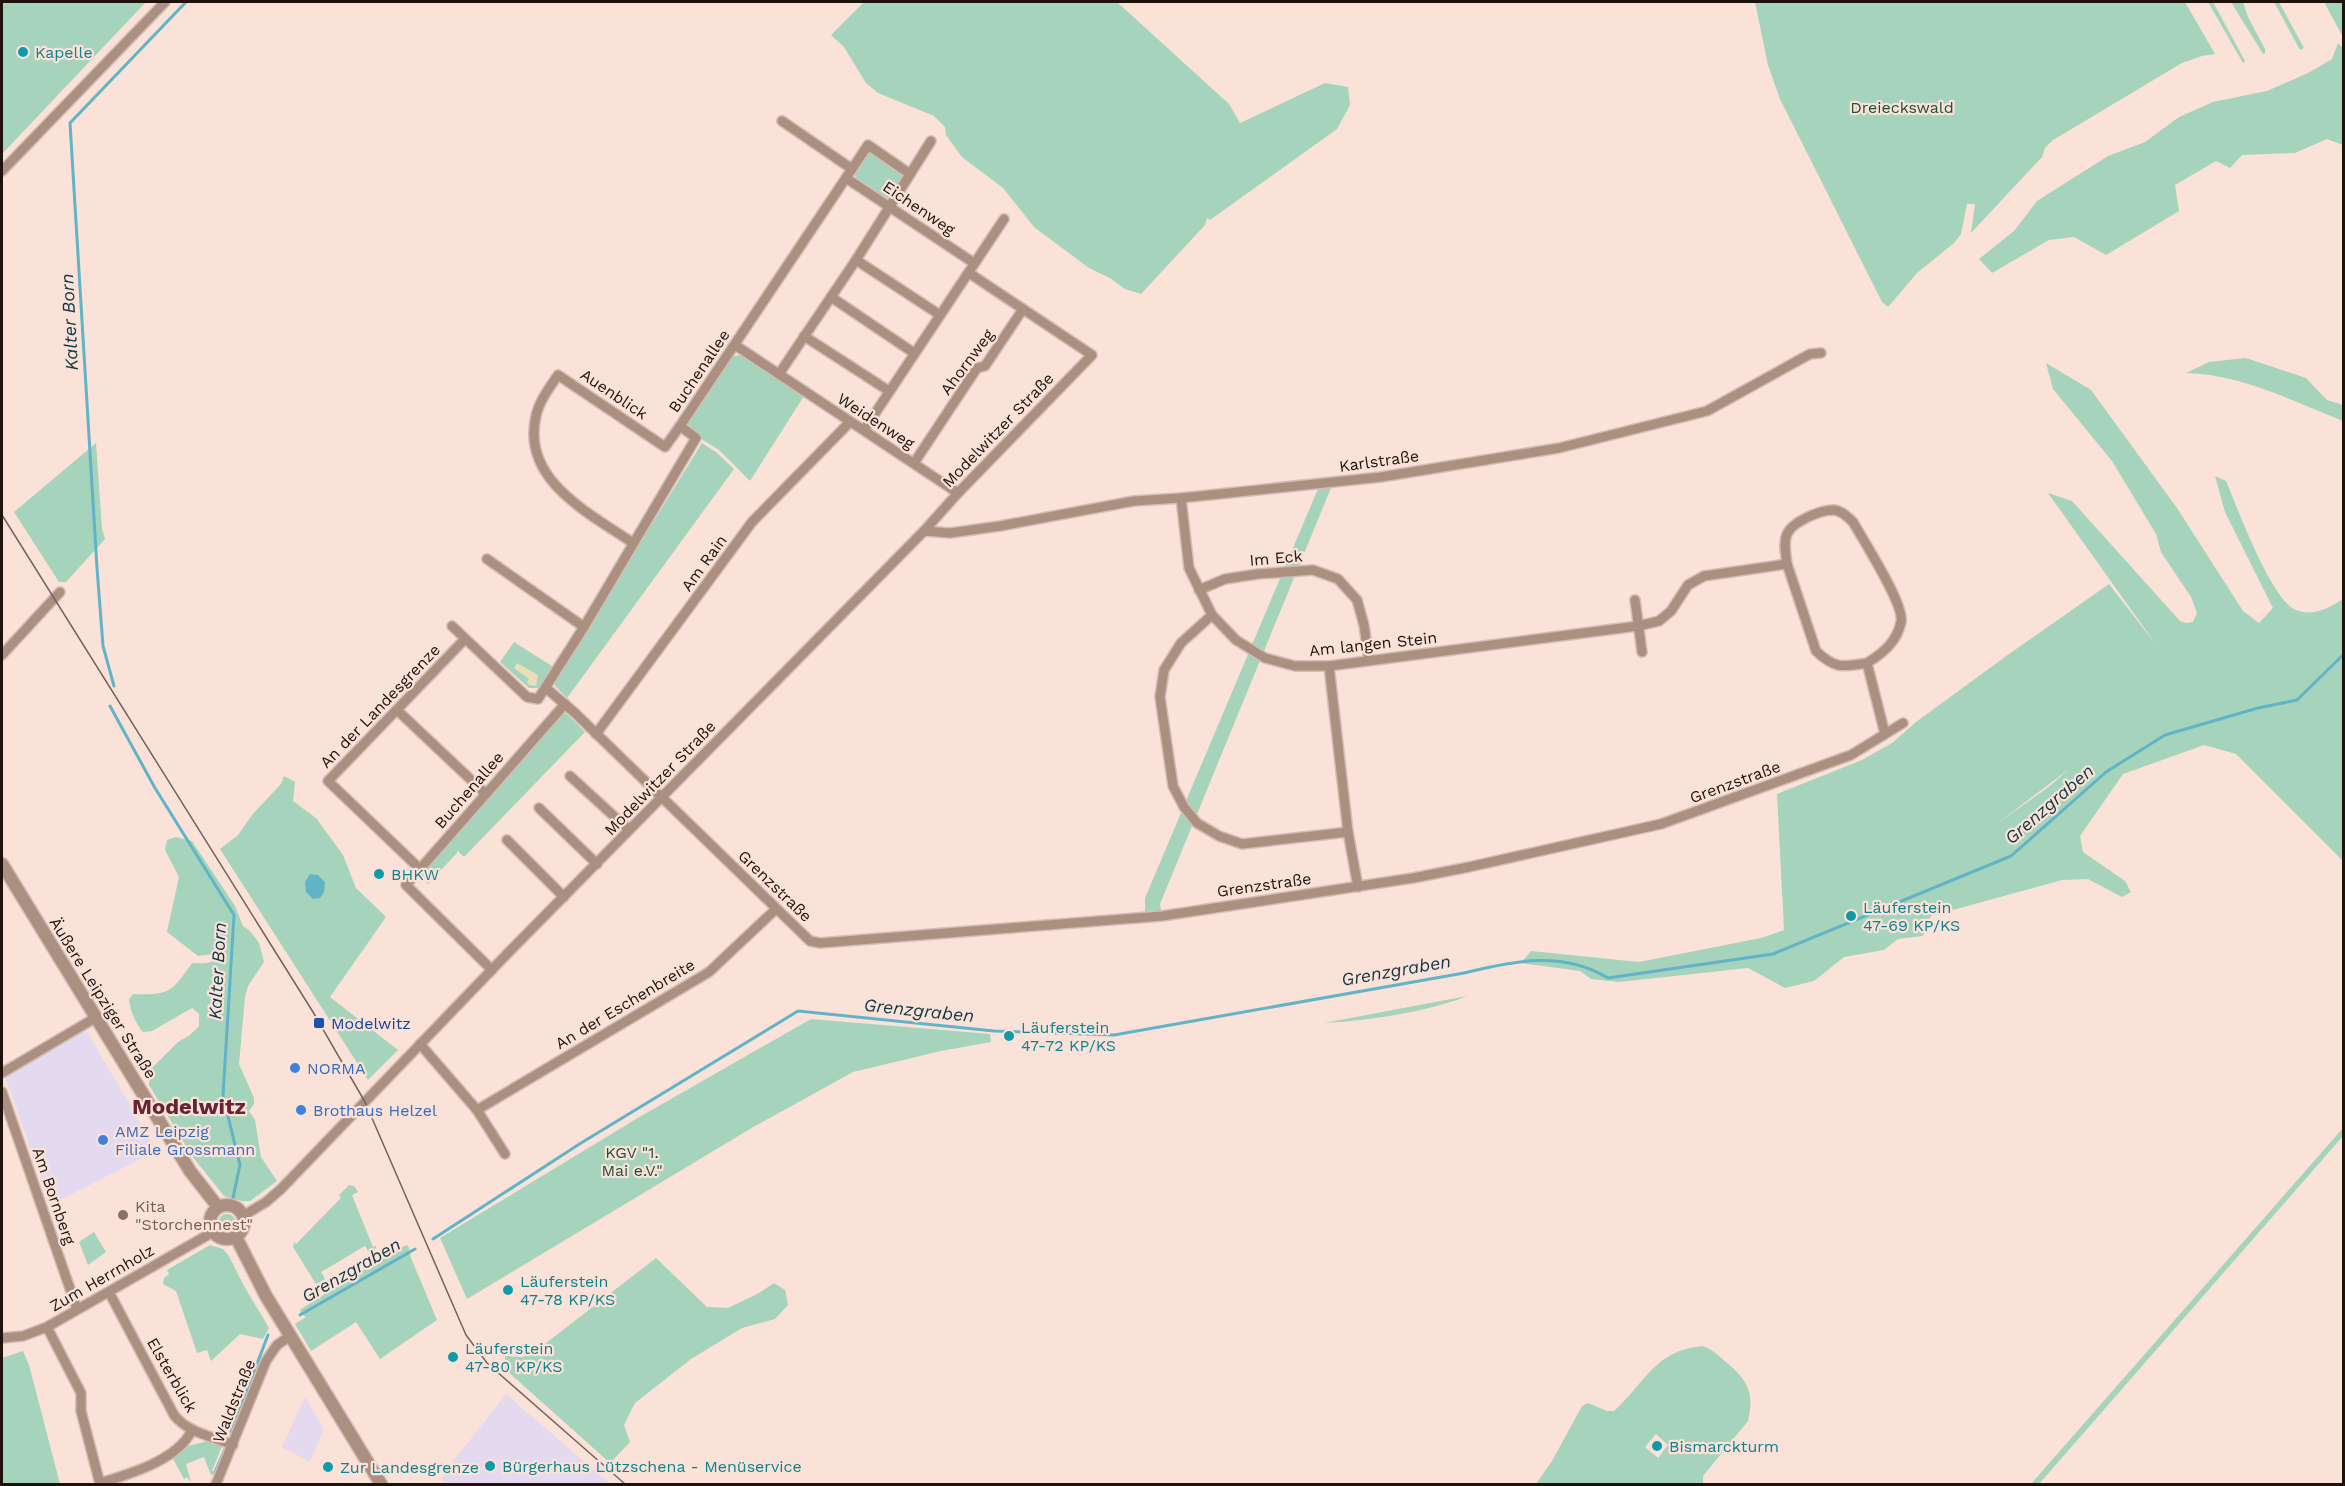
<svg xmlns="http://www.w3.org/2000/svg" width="2345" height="1486" font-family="'Work Sans',sans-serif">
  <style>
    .commercial { fill: #e3daef }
    .industrial { fill: #e4d9ee }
    .green { fill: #a6d3bb; fill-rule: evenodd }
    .sand { fill: #e8dfba }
    .water { fill: #61b4c7 }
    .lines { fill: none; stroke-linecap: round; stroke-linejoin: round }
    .stream { stroke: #61b4c7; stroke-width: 3 }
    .minor-casing { stroke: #d3bdb4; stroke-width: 12 }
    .tertiary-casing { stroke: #d3bdb4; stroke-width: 15 }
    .minor { stroke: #ab9082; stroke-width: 9 }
    .tertiary { stroke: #ab9082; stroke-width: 12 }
    .tram { stroke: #74625c; stroke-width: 1.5 }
    .culture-dot { fill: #0f9aa8; stroke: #fae2d9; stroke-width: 2 }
    .transit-dot { fill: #1a4fb4; stroke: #fae2d9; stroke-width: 2 }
    .shop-dot { fill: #3f7fe0; stroke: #fae2d9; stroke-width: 2 }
    .education-dot { fill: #8d6e63; stroke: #fae2d9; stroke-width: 2 }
    .labels { text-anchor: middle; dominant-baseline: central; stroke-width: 4.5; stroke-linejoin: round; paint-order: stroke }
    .culture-label { font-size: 16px; fill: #0d838f; stroke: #fae2d9; text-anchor: start }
    .park-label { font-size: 16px; fill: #1d513a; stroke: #fae2d9 }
    .street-label { font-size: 16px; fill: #1f120d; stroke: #fae2d9 }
    .transit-label { font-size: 16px; fill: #164399; stroke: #fae2d9; text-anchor: start }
    .shop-label { font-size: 16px; fill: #366cbe; stroke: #fae2d9; text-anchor: start }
    .education-label { font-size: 16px; fill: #785e54; stroke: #fae2d9; text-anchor: start }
    .water-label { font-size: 18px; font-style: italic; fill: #103840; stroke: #fae2d9 }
    .district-label { font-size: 22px; font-weight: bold; fill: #672234; stroke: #fae2d9 }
  </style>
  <rect width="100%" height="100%" fill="#fae2d9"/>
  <polygon class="commercial" points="83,1032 87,1032 157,1151 50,1205 5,1076"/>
  <g class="industrial">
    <polygon points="506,1394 610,1484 443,1484 443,1474"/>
    <polygon points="305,1397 324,1429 310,1462 282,1447"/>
  </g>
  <g class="green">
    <polygon points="2,2 146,2 2,154"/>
    <polygon points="864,2 1117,2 1229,104 1240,123 1325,83 1348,87 1350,105 1337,129 1210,220 1207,218 1205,225 1141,294 1125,289 1110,278 1089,268 1034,227 1003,188 962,157 946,135 945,127 934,116 878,93 866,83 844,47 831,35"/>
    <polygon points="1755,2 2185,2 2215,54 2202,56 2182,63 2053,140 2045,148 2042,157 1971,233 1975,204 1967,204 1961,234 1954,243 1917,273 1888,307 1882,302 1780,99 1768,65"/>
    <polygon points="2208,2 2213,2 2245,61 2243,63"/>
    <polygon points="2231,2 2243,2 2248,17 2265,49 2265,53 2263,54"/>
    <polygon points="2274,2 2279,2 2304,48 2300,50"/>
    <polygon points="2324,2 2343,2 2343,37"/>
    <polygon points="2338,43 2343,48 2343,145 2327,139 2295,153 2242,155 2230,168 2216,161 2175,185 2179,211 2106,255 2074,237 2049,240 1992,273 1979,259 2014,231 2037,201 2108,156 2145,142 2179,117 2213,102 2267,91 2308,73 2332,59"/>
    <polygon points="867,153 874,153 902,172 903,178 891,197 884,199 857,180 854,173"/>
    <polygon points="743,355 804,396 750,481 719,450 684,428 733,356"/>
    <path d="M2246 358 2306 378 2327 400 2343 405V421C2294 401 2239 374 2186 373L2209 362Z"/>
    <path d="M2046 363 2091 390 2177 508 2243 611 2259 623 2273 608 2225 512 2215 476 2226 481C2238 509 2271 600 2296 610 2313 617 2329 608 2343 599V861L2236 754 2204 745 2123 774 2080 836 2083 852 2125 881 2131 892 2122 897 2088 879 2062 880 1931 916 1923 936 1898 939 1884 950 1844 957 1814 981 1785 988 1748 968 1619 982 1591 979 1580 971 1521 963 1531 951 1639 962 1761 938 1784 930 1777 794 1862 760 1892 743 1916 722 2009 654 2109 584 2157 646 2048 493 2072 501 2180 621 2186 623 2193 622 2197 613 2191 597 2161 552 2156 534 2112 461 2053 389ZM2069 769 2051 785 1994 826Z"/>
    <polygon points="96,443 102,529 105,539 66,582 59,582 14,512"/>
    <polygon points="702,443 717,453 734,469 567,698 555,686 555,681"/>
    <polygon points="1333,483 1160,904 1162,916 1145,917 1145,898 1320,484"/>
    <polygon points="514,642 552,666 539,688 529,688 500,662"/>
    <polygon points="566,713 585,732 464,857 457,850 457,853 428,884 420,876 561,716"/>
    <polygon points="284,776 295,782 293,801 316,818 343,855 356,888 386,917 330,997 398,1050 368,1080 220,849 238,835 252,815 281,784"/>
    <path d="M176 837 192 841 235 906 243 926 250 931 259 943 264 962 248 986 245 997 239 1064 254 1098V1104L249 1111 255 1120 261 1157 277 1181 250 1201H242L224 1196 192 1156 149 1085 150 1070 178 1042 190 1035 199 1026V1014L192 1008 152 1031 143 1032C135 1023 130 1010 129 999L133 994C170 995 171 993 192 963 201 963 210 965 216 958L214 954 198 956 167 932 179 877 165 850 167 840Z"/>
    <path d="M1467 996C1429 1012 1365 1021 1324 1023Z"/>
    <polygon points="811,1019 990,1034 991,1042 941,1051 853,1072 755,1126 467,1299 440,1238 636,1119"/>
    <polygon points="2343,1128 2343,1136 2039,1484 2031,1484"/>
    <polygon points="349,1185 354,1186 358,1192 352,1195 373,1247 376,1246 376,1248 370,1254 365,1246 321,1272 325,1279 316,1284 293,1247 294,1242 296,1244 341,1198 339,1195"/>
    <circle cx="227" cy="1222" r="8"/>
    <polygon points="94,1232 106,1252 88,1265 79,1242"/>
    <polygon points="210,1245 223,1249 229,1256 244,1286 269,1328 263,1339 240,1334 211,1361 207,1350 197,1353 176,1291 163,1284 164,1278 169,1274 167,1270"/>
    <polygon points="408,1245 411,1258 437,1320 380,1359 356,1322 311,1351 295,1324 306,1317 300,1313 301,1309 387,1255 387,1252"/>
    <polygon points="656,1258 707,1307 728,1308 759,1293 774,1283 785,1290 788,1305 775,1319 742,1328 691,1359 635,1403 624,1425 630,1442 610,1463 505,1369 505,1356 523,1357 537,1350"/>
    <path d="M1702 1346C1712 1349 1718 1355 1726 1362 1747 1380 1755 1392 1748 1421L1703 1476V1484H1536L1552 1461 1582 1406 1588 1403 1607 1411H1614C1646 1382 1654 1351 1702 1346ZM1656 1434 1668 1445 1658 1458 1645 1447Z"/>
    <polygon points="23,1351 29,1365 60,1484 2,1484 2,1358"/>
    <polygon points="208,1441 222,1446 212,1471 216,1473 211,1475 204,1457 186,1464 191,1483 187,1477 184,1479 171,1455 188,1446"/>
  </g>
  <polygon class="sand" points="517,663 538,675 536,686 529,685 527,682 529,679 514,668"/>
  <polygon class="water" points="310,874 318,875 325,882 324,892 320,898 313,899 306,892 305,882"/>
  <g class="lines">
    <g class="stream">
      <polyline points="114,686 103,646 97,568 70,123 186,2"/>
      <polyline points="110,706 155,788 234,915 223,1096 240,1165 233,1198"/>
      <path d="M433 1239 581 1143 798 1011 994 1031 1114 1035 1464 973C1513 961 1562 950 1608 978L1773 954 2011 856 2106 772 2165 735 2258 708 2297 700 2344 654"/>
      <polyline points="300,1315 415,1249"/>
      <polyline points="231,1432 268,1335"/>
      <polyline points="215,1472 225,1449"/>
    </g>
    <defs>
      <g id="minor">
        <polyline points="782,121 852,169"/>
        <polyline points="2,171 165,2"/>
        <polyline points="846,178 974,263"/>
        <polyline points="856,260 940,315"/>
        <polyline points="831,297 914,353"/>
        <polyline points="804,336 889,391"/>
        <polyline points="735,345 958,493"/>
        <polyline points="779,374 856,260 931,141"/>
        <polyline points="864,430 1004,219"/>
        <polyline points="914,463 977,368 985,366 1023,309"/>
        <polyline points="1181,498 1189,568 1212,615 1236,640 1265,658 1295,666 1329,666 1638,626 1659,621 1671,611 1688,585 1704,576 1787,564"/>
        <polyline points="924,531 950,533 1000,526 1134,501 1181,498 1381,477 1559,448 1707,411 1810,354 1821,353"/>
        <path d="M633 543C589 513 521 480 536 416 539 401 550 387 558 375L665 447 680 426"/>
        <polyline points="487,559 584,627"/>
        <polyline points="1199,590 1225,579 1258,574 1313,570 1338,579 1357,600 1364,625 1369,660"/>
        <polyline points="1635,600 1642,652"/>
        <polyline points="1212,615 1181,643 1164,670 1160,697 1173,786 1184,807 1197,823 1219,836 1242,844 1348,832"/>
        <polyline points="452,626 527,697 538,699 584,627 696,438 680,426 868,145 910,174"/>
        <polyline points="2,655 60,592"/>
        <path d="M1867 663C1842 667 1835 669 1816 651L1787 564C1786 555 1783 543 1787 534 1792 522 1820 510 1833 510 1841 510 1848 517 1853 522 1863 540 1905 605 1901 622 1897 642 1883 653 1867 663L1885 734"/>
        <polyline points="1329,666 1348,832 1358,887"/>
        <polyline points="546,688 575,713 810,941 820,943 1162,916 1413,878 1469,867 1661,824 1851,755 1903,723"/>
        <polyline points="397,710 486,794"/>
        <polyline points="596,734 752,522 850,422"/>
        <polyline points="570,776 629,830"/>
        <polyline points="539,808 597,864"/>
        <polyline points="507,840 564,897"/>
        <polyline points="420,869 328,781 465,639"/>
        <polyline points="492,970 406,885 565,704"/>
        <polyline points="420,1044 477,1110 505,1154"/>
        <polyline points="2,1073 95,1018"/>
        <polyline points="2,1092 77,1309"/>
        <polyline points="477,1110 709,972 776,909"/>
        <polyline points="243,1216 266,1202 281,1189 507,954 924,531 958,493 1092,355 969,273"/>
        <path d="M109 1292 174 1415C188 1433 212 1436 233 1445"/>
        <polyline points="47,1327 81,1393 81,1411 100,1484"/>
        <polyline points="2,1338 23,1336 47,1327 213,1232"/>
        <path d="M100 1483C130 1474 178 1460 192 1430"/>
        <polyline points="216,1484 266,1361 277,1345 290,1336"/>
      </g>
      <g id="tertiary">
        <polyline points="2,864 190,1171 218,1207"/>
        <circle cx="227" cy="1222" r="17"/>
        <polyline points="236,1237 266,1296 381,1484"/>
      </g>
    </defs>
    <use href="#minor" class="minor-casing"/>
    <use href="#tertiary" class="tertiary-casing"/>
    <use href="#minor" class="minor"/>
    <use href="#tertiary" class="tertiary"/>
    <polyline class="tram" points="2,515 313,1012 365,1102 466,1335 487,1363 625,1484"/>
  </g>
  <g class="culture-dot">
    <circle cx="23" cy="52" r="6"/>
    <circle cx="379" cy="874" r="6"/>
    <circle cx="1851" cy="916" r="6"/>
    <circle cx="1009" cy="1036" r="6"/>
    <circle cx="508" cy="1290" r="6"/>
    <circle cx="453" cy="1357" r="6"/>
    <circle cx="1657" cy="1446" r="6"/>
    <circle cx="490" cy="1466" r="6"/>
    <circle cx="328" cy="1467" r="6"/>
  </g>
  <rect class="transit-dot" x="313" y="1017" width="12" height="12" rx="3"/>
  <g class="shop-dot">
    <circle cx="295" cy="1068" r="6"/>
    <circle cx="301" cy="1110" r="6"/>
    <circle cx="103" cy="1140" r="6"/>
  </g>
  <circle class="education-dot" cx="123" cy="1215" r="6"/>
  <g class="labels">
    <g class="culture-label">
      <text x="35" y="52">Kapelle</text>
      <text x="391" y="874">BHKW</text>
      <text x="1863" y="907">Läuferstein<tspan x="1863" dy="18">47-69 KP/KS</tspan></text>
      <text x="1021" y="1027">Läuferstein<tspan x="1021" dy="18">47-72 KP/KS</tspan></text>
      <text x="520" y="1281">Läuferstein<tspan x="520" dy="18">47-78 KP/KS</tspan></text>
      <text x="465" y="1348">Läuferstein<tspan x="465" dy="18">47-80 KP/KS</tspan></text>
      <text x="1669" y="1446">Bismarckturm</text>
      <text x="502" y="1466">Bürgerhaus Lützschena - Menüservice</text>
      <text x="340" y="1467">Zur Landesgrenze</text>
    </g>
    <g class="park-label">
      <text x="1902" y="107">Dreieckswald</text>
      <text x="632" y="1152">KGV "1.<tspan x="632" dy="18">Mai e.V."</tspan></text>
    </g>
    <g class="street-label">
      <text transform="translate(919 208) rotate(34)">Eichenweg</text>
      <text transform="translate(967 362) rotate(-53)">Ahornweg</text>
      <text transform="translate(699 371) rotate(-56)">Buchenallee</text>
      <text transform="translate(614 394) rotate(34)">Auenblick</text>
      <text transform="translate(876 421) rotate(33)">Weidenweg</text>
      <text transform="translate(998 430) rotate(-46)">Modelwitzer Straße</text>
      <text transform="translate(1379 461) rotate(-8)">Karlstraße</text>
      <text transform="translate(1276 558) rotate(-5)">Im Eck</text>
      <text transform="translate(704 563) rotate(-54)">Am Rain</text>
      <text transform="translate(1373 644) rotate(-6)">Am langen Stein</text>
      <text transform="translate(380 706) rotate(-46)">An der Landesgrenze</text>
      <text transform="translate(660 778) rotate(-46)">Modelwitzer Straße</text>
      <text transform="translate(1735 782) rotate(-20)">Grenzstraße</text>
      <text transform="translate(469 790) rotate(-49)">Buchenallee</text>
      <text transform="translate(1264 885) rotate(-8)">Grenzstraße</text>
      <text transform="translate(775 886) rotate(44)">Grenzstraße</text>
      <text transform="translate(103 998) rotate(58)">Äußere Leipziger Straße</text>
      <text transform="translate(625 1004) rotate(-31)">An der Eschenbreite</text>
      <text transform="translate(54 1196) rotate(71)">Am Bornberg</text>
      <text transform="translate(102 1278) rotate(-30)">Zum Herrnholz</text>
      <text transform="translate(172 1375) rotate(60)">Elsterblick</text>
      <text transform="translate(234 1401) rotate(-68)">Waldstraße</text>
    </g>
    <g class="transit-label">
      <text x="331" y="1023">Modelwitz</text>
    </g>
    <g class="shop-label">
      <text x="307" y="1068">NORMA</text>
      <text x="313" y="1110">Brothaus Helzel</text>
      <text x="115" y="1131">AMZ Leipzig<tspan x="115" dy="18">Filiale Grossmann</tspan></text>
    </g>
    <g class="education-label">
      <text x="135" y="1206">Kita<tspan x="135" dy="18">"Storchennest"</tspan></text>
    </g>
    <g class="water-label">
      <text transform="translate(69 322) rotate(-93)">Kalter Born</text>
      <text transform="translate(2049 804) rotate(-41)">Grenzgraben</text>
      <text transform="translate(1396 970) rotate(-10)">Grenzgraben</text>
      <text transform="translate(217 971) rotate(-87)">Kalter Born</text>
      <text transform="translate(919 1010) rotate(6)">Grenzgraben</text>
      <text transform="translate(351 1270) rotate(-30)">Grenzgraben</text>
    </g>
    <g class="district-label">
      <text x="189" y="1106">Modelwitz</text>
    </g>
  </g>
  <rect width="2345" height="1486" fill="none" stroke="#1f120d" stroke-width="6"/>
</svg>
